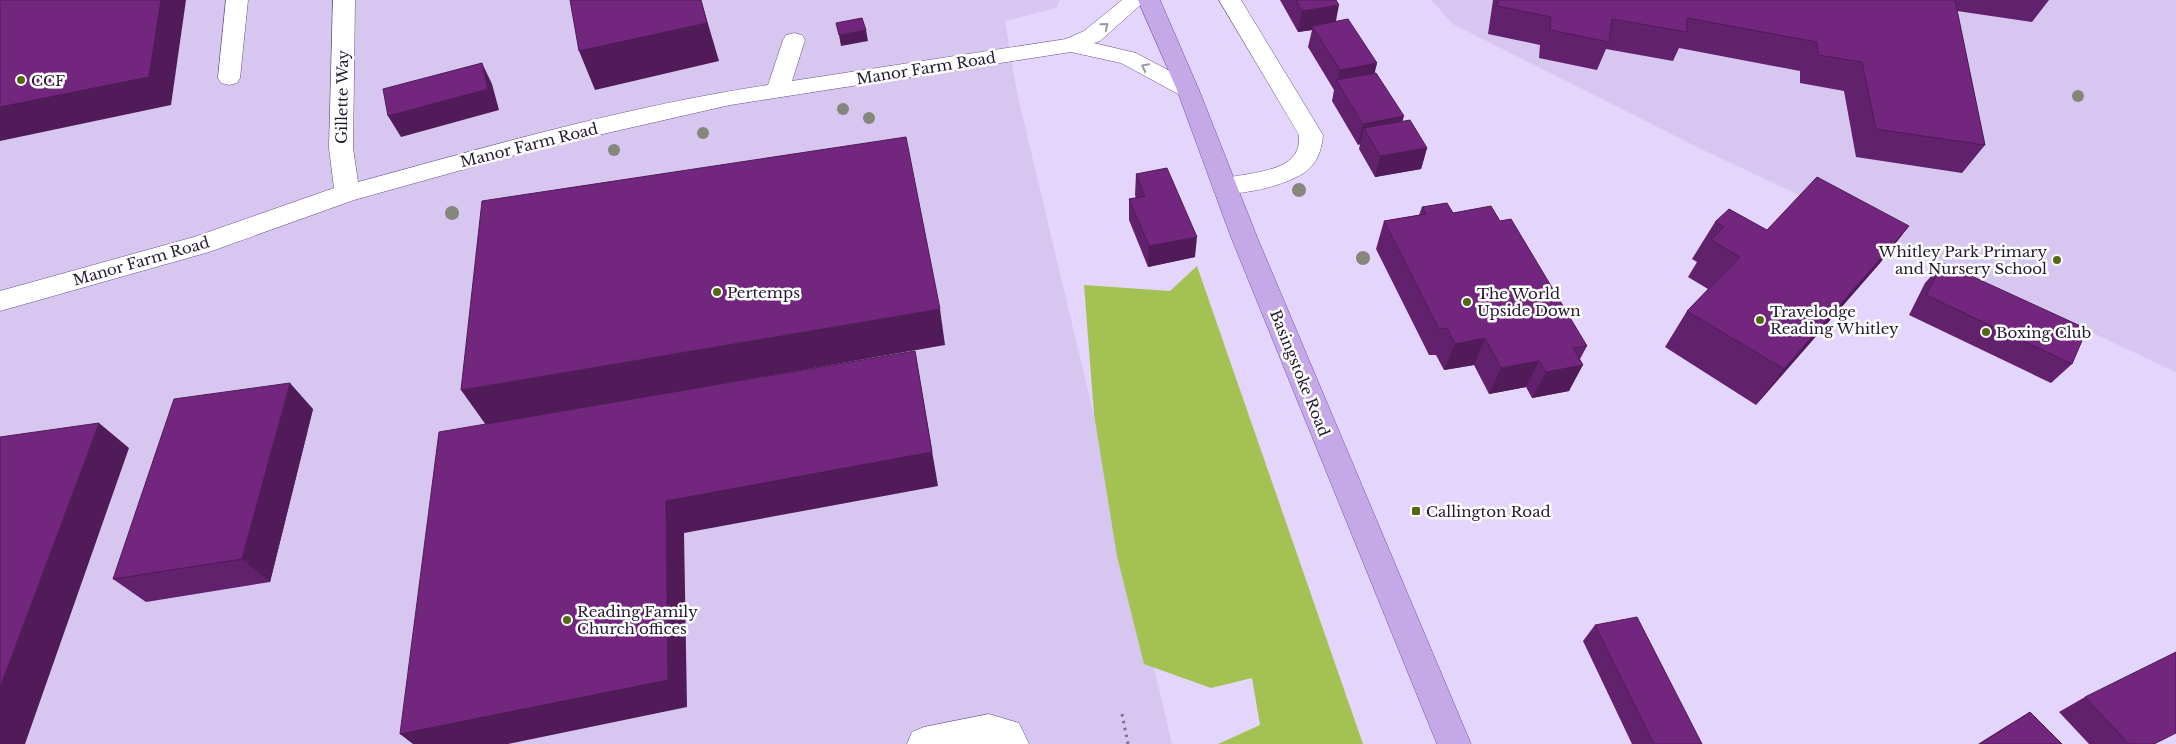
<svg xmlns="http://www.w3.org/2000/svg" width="2176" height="744" font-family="'Libre Baskerville',serif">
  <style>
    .built { fill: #d6c6f0 }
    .green { fill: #a4c253 }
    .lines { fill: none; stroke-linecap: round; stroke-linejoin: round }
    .minor-casing { stroke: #675087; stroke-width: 1 }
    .major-casing { stroke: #72509d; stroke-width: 1 }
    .path { stroke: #7a6e8c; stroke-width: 3; stroke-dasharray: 2.5 4.5; stroke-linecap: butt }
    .minor { fill: #fff; fill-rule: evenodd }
    .major { fill: #c4a8e7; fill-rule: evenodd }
    .tree { fill: #86867c }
    .wall { fill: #62216c }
    .shaded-wall { fill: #501b58 }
    .building { fill: #72267d; stroke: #501b58 }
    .oneway { stroke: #9c98a2 }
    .poi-dot { fill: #546814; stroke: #fefefe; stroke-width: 2 }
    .labels { text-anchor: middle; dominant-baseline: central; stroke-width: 5; stroke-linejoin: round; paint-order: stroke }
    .street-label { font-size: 15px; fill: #231930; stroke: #fefefe }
    .poi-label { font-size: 15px; fill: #231930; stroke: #fefefe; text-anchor: start }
  </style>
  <rect width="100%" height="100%" fill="#e4d5fc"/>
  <g class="built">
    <polygon points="0,0 1060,0 1056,8 1005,21 1017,93 1172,744 0,744"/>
    <polygon points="1431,0 2176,0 2176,372 1699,148 1453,24"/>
  </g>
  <polygon class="green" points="1197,266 1363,744 1218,744 1260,725 1252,678 1211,688 1144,664 1117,556 1094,414 1084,285 1170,291"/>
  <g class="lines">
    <defs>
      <g id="minor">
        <polygon points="226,0 248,0 240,78 237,83 229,85 221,83 218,78"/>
        <path d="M333 0H355L353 148 358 182C493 145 629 106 768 85L783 40 786 35 794 33 802 35 805 40 792 81 1066 39 1084 31 1122 0H1146L1100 41 1094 43 1136 53 1196 85 1199 90 1196 95 1188 97 1180 95 1121 63 1071 52 730 105 537 149 354 200 209 252 0 311V291L194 237 334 188 329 148Z"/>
        <path d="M1219 0H1241L1323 135C1322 147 1319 158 1311 167 1296 184 1237 198 1215 192L1212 186 1215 180C1236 174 1289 174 1297 150 1299 146 1299 140 1299 135Z"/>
        <polygon points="989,714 1019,723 1029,744 907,744 912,732 924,727"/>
      </g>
      <polygon id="major" points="1138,0 1160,0 1199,90 1257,237 1471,744 1437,744 1231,237 1177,90"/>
    </defs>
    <use href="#minor" class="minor-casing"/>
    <use href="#major" class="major-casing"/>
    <polyline class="path" points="1122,714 1128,744"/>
    <use href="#minor" class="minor"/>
    <use href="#major" class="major"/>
  </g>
  <g class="tree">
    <circle cx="2078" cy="96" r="6"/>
    <circle cx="843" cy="109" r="6"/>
    <circle cx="869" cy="118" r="6"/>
    <circle cx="703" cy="133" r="6"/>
    <circle cx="614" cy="150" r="6"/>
    <circle cx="1299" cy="190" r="7"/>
    <circle cx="452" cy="213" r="7"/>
    <circle cx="1363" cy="258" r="7"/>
  </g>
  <g class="wall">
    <polygon points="1280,0 1336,0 1336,22 1377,63 1374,73 1402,121 1427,148 1421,169 1375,177 1359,149 1360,144 1358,145 1332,101 1334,90 1308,47 1312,30 1298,32"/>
    <polygon points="1493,0 2049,0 2032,22 1957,11 1985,145 1962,173 1856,157 1844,91 1800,83 1800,71 1679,48 1673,61 1606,49 1597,70 1539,58 1540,45 1488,34"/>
    <polygon points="1136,174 1195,257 1148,267 1129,220 1129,199 1136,198 1135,195"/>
    <polygon points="1422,207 1500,221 1587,346 1580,359 1569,391 1532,398 1526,387 1489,394 1474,365 1444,370 1436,355 1429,355 1376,249 1384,221 1419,215"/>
    <polygon points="1715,222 1767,230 1909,226 1880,263 1756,405 1665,347 1687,311 1708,289 1688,277 1697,262 1692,259"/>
    <polygon points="1943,263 2072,364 2051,383 1909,315 1925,283"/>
    <polygon points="313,409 270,582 146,602 113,579"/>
    <polygon points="1595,625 1702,744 1632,744 1583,641"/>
    <polygon points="2085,697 2154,744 2089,744 2059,712"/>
    <polygon points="2030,712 2062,744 1978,744 2005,727"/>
  </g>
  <g class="shaded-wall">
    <polygon points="161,0 186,0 171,105 0,141 0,107"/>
    <polygon points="701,0 719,61 595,90 579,51"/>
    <polygon points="1339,5 1335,26 1312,26 1312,30 1298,32 1302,11"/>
    <polygon points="866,30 868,41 841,46 839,35"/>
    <polygon points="482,63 492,84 499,110 401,137 388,116"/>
    <polygon points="1377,63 1372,84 1337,82 1340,70"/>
    <polygon points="1404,116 1398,137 1364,128 1360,144 1358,145 1363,124"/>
    <polygon points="1427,148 1421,169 1375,177 1380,156"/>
    <polygon points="1909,226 1880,263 1756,405 1784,369"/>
    <polygon points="1197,237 1195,257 1148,267 1149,246"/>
    <polygon points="940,309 945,345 486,425 461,390"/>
    <polygon points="1485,338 1474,365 1444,370 1455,344"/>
    <polygon points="915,351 938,486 684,533 687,707 508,744 413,744 400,734 666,501"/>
    <polygon points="1539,361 1526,387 1489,394 1501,368"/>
    <polygon points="1583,365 1569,391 1532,398 1546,372"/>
    <polygon points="290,383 313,409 270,582 242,559"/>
    <polygon points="99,423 129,448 25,744 0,744 0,687"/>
  </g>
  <g class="building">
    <polygon points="0,0 161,0 149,77 0,107"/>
    <polygon points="570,0 701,0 707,23 579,51"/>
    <polygon points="1296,0 1336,0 1339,5 1302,11"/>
    <polygon points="1498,0 1955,0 1985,145 1876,129 1862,62 1818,55 1817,42 1687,18 1687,32 1612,19 1609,42 1550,30 1551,17 1497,6"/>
    <polygon points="862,18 866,30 839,35 836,23"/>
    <polygon points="1348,19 1377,63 1340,70 1312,26"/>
    <polygon points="482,63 488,89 388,116 383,89"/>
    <polygon points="1376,73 1404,116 1363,124 1336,80"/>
    <polygon points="1410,120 1427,148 1380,156 1364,128"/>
    <polygon points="906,137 940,309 461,390 482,201"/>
    <polygon points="1167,168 1197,237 1149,246 1129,199 1145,196 1136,174"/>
    <polygon points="1817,177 1909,226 1784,369 1687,311 1740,257 1711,240 1724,227 1715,222 1729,209 1767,230"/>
    <polygon points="1447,203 1453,213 1491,206 1500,221 1511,219 1587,346 1573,348 1583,365 1546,372 1539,361 1501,368 1485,338 1455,344 1447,328 1439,329 1384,221 1426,214 1422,207"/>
    <polygon points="1943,263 2087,329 2072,364 1926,295"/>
    <polygon points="915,351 932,452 666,501 668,680 400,734 439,432"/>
    <polygon points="290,383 242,559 113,579 174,399"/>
    <polygon points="99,423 0,687 0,437"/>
    <polygon points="1637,617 1702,744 1654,744 1595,625"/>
    <polygon points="2176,652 2176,733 2154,744 2129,744 2085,697"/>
    <polygon points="2030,712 2062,744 1980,744"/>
  </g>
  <defs><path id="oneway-chevron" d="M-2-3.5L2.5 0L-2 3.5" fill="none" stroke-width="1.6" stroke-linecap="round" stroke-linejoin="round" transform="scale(1.25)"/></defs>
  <g class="oneway">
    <use href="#oneway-chevron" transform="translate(1105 26) rotate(-39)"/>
    <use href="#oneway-chevron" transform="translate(1145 67) rotate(-153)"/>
  </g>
  <g class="poi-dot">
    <circle cx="21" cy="80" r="5"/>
    <circle cx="2057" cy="260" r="5"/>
    <circle cx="717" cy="292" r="5"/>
    <circle cx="1467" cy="302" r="5"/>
    <circle cx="1760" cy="320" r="5"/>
    <circle cx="1986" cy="332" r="5"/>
    <rect x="1411" y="506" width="10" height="10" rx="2.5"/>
    <circle cx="567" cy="620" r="5"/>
  </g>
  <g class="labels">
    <g class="street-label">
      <text transform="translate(926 68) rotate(-9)">Manor Farm Road</text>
      <text transform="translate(342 97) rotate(-89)">Gillette Way</text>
      <text transform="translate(529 145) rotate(-14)">Manor Farm Road</text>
      <text transform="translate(141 261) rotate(-16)">Manor Farm Road</text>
      <text transform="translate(1300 373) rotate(68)">Basingstoke Road</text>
    </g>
    <g class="poi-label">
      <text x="31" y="80">CCF</text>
      <text x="2047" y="251" text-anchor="end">Whitley Park Primary<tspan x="2047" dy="17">and Nursery School</tspan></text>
      <text x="727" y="292">Pertemps</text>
      <text x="1477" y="293">The World<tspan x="1477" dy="17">Upside Down</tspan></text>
      <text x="1770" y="311">Travelodge<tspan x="1770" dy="17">Reading Whitley</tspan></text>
      <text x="1996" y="332">Boxing Club</text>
      <text x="1426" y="511">Callington Road</text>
      <text x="577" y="611">Reading Family<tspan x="577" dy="17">Church offices</tspan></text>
    </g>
  </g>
</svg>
